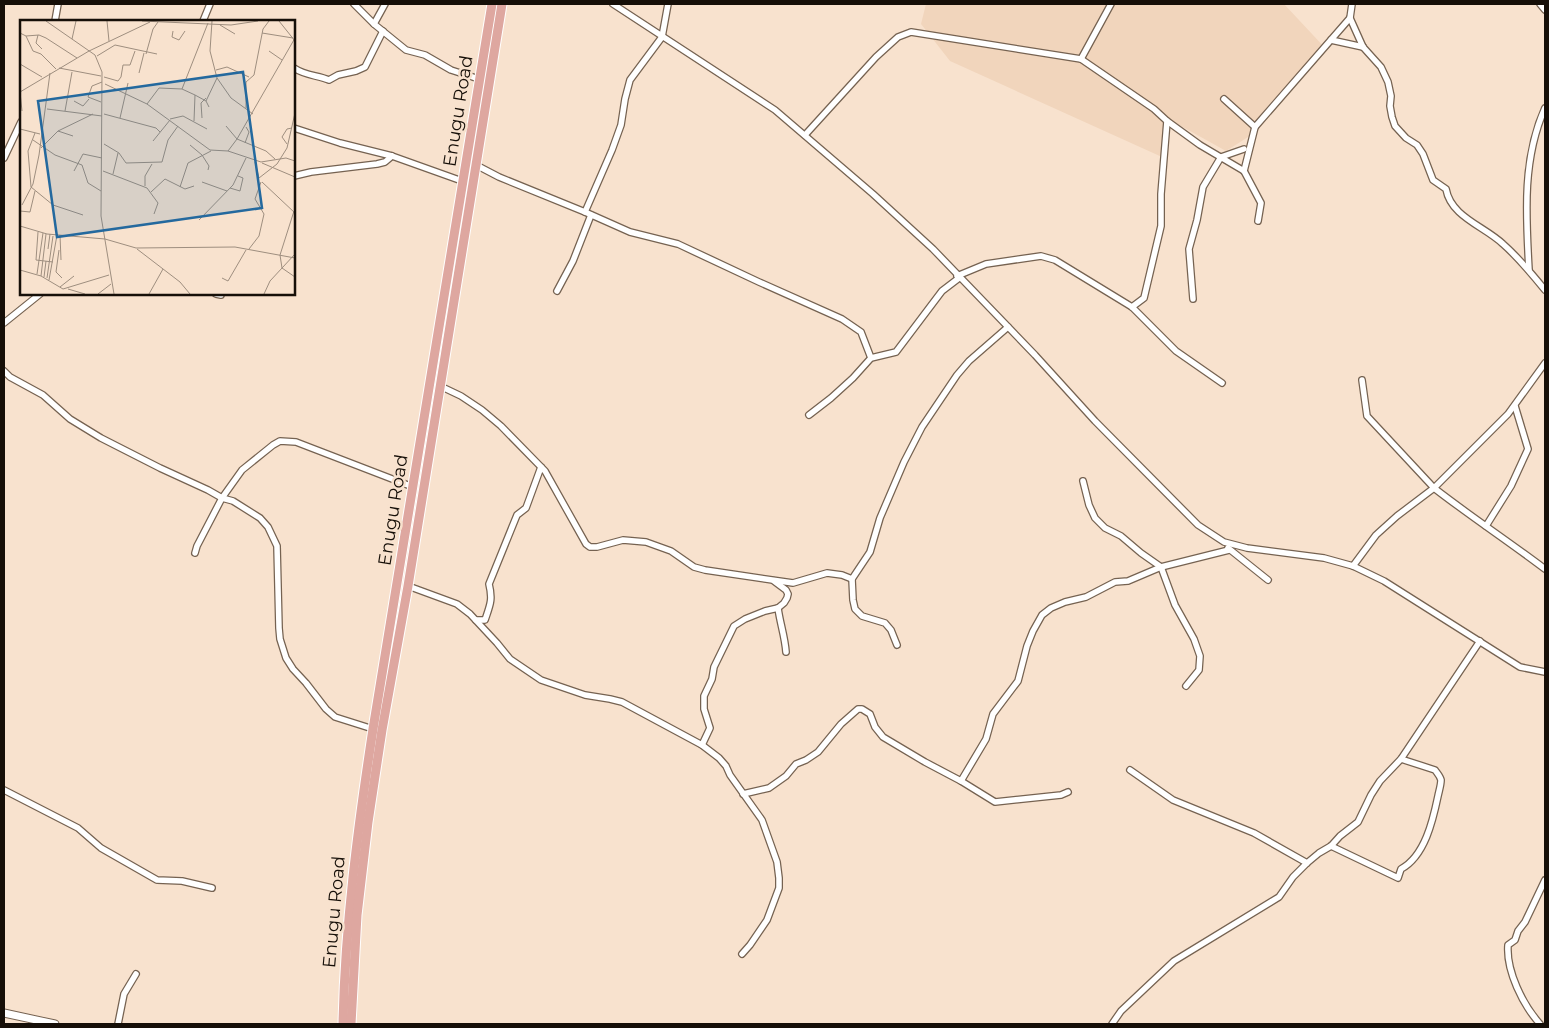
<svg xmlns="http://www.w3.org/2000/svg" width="1549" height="1028" font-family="Montserrat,sans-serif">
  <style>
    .built { fill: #f1d5bc }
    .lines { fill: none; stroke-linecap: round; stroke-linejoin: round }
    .minor-casing { stroke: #756251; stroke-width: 8 }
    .tertiary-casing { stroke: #756251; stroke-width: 9 }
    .primary-casing { stroke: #fff; stroke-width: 11 }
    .minor { stroke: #fff; stroke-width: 5.5 }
    .tertiary { stroke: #fff; stroke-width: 7 }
    .primary { stroke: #dea7a0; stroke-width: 9 }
    .labels { text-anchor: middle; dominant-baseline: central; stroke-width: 5; stroke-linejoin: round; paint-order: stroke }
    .street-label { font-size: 18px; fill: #160f08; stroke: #f8e2ce }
    .inset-road { fill: none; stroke: #9e8e7f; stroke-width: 1 }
    .view { fill: #24699e; fill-opacity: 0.15; stroke: #24699e; stroke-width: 2.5 }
    .inset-edge { fill: none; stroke: #160f08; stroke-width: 2.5 }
  </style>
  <rect width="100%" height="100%" fill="#f8e2ce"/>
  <polygon class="built" points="926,4 1284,4 1327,50 1256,132 1226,151 1172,121 1162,157 950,61 921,24"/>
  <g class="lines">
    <defs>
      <g id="minor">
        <polyline points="354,4 374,24"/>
        <polyline points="385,4 374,24 406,50 425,55 451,70 479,79"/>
        <polyline points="613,4 775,110 873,194 933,249 1035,355 1095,421 1198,525 1224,542 1247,548 1324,558 1353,566 1384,581 1520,667 1545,672"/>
        <polyline points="1540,4 1545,10"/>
        <path d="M1350 18 1363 47 1381 67 1388 82 1391 96 1390 106 1392 117 1395 126 1406 138 1417 145 1423 154 1433 180 1446 189C1451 217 1484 226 1503 244 1519 258 1532 274 1545 290"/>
        <polyline points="55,21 58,4"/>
        <polyline points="203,21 210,4"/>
        <polyline points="1331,40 1363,47"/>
        <polyline points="1081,59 1111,4"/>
        <path d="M294 68C306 76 317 75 329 80L338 75 356 71 365 67 383 31"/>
        <polyline points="1224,99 1255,127"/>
        <polyline points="1167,121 1200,145 1244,171 1261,203 1258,221"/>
        <polyline points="294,128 340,143 392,156 462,181"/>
        <polyline points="805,135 876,57 898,37 911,32 1081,59 1154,109 1167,121 1161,194 1161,226 1144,298 1132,307"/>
        <polyline points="4,158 21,122"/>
        <polyline points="476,165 499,177 585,212 630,232 678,244 759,282 842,319 861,332 871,358"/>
        <polyline points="1244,171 1255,127 1350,18 1352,4"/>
        <polyline points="294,176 311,172 377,164 385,162 392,156"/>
        <polyline points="585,212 612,150 621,125 625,99 630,80 662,37 668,4"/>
        <path d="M1529 270C1526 216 1522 159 1545 108"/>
        <polyline points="957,276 986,264 1041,256 1055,260 1132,307 1176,351 1222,383"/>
        <polyline points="557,291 573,261 591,215"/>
        <polyline points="216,294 221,295"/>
        <polyline points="1193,299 1189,249 1197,220 1203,187 1221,157 1244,149"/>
        <polyline points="4,323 40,294"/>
        <path d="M1545 363 1508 414 1434 488C1470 516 1508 541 1545 569"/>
        <polyline points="4,371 10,377 43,395 70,419 101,438 160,468 208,490 222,498 233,501 260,518 268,527 277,546 279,628 280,639 286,658 293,669 306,683 326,709 335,717 373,729"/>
        <polyline points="440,386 461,396 482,410 501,426 545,471 586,544 590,547 597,547 623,540 646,542 671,551 694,567 705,570 793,583 827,573 842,575 852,579"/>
        <polyline points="809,415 831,398 853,378 871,358 896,352 942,291 959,278"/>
        <polyline points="1083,481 1089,505 1095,518 1105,528 1121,536 1141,553 1161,567 1175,605 1194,639 1200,656 1199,670 1186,686"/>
        <polyline points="1486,526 1511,486 1528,449 1515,406"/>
        <polyline points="1228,548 1268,580"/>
        <polyline points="195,553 197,546 222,498 242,470 273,445 280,441 296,442 413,487"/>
        <polyline points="1353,566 1376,535 1397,516 1434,488 1367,416 1362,380"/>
        <polyline points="408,586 457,604 470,614 497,643 510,659 541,680 585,695 610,699 622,702 702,745 719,758 726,766 730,775 762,820 777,862 779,878 779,888 767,920 750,945 742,954"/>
        <path d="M778 608C780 623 785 637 786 652"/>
        <path d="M476 620H485C490 605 493 600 489 584L517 515 526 508 541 467"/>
        <polyline points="897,645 891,630 885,623 862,616 855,609 853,600 852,579 870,552 880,518 904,462 922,427 957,375 969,361 1008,327"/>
        <polyline points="702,745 710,728 704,709 704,696 712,679 714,667 734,626 745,619 765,611 778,608 784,603 787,598 788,594 786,590 774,581"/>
        <polyline points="1130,770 1173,800 1254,833 1307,863"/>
        <polyline points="961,781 986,739 993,714 1018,681 1027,646 1033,631 1042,615 1051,608 1065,602 1086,597 1115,582 1128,581 1161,567 1229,550"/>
        <polyline points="4,790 78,828 101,848 157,880 182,881 212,888"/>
        <polyline points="743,794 769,788 786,776 796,764 806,760 818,752 841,724 858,709 862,709 870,714 875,727 883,737 925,762 961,781 995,802 1061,795 1068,792"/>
        <path d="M1331 846 1398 878 1401 869C1425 856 1433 820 1438 796 1439 791 1441 785 1441 780 1440 776 1437 773 1435 770L1401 759"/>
        <polyline points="118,1024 124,994 136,974"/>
        <polyline points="1112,1024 1121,1011 1174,961 1279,897 1293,877 1307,863 1319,853 1331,846 1340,836 1358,822 1371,795 1380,781 1401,759 1480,641"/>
        <path d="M1540 1024C1523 1005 1506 971 1508 945L1515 940 1518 931 1525 922 1545 880"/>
      </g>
      <polyline id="tertiary" points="4,1013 55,1024"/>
      <g id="primary">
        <path d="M343 1024C345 925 358 827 373 729L492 4"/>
        <polyline points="351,1024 357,915 368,822 382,730 408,586 502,4"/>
      </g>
    </defs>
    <use href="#minor" class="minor-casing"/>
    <use href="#tertiary" class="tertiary-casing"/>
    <use href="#primary" class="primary-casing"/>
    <use href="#minor" class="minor"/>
    <use href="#tertiary" class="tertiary"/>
    <use href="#primary" class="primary"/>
  </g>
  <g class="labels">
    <g class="street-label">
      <text transform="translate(458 111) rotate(-81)">Enugu Road</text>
      <text transform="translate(393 510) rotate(-81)">Enugu Road</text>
      <text transform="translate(334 912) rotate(-85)">Enugu Road</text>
    </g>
  </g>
  <g transform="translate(20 20)">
    <rect width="275" height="275" fill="#f8e2ce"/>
    <path class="inset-road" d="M26 1 75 35 82 52 81 196 94 274M87 1 89 21M122 1 211 5 238 1M192 1 190 31 197 58 211 78 233 94M259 1 275 21M200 5 215 14M153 11 152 17 159 20 165 11M0 13 6 16 19 15 26 18 57 38M242 13 273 18M18 15 16 23 22 29M6 16 13 31 21 34 36 49M52 19 56 1M249 31 262 40M126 34 133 9 138 2M77 36 95 25 137 34M0 44 22 57M39 48 81 56M196 50 207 47 229 57M119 53 124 33M84 57 98 61 101 57M101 57 103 45H110L115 31M85 64 127 84 190 130 208 131 241 142 266 138 275 141M162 69 188 3M0 72 69 31 130 2M0 72 2 91M175 75 186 81 189 87M54 81 63 86 69 79M186 81 197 58M81 82 68 77 72 66 82 62M127 84 139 68 162 69 175 75 174 101M226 88V62L234 55 243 9 249 1M27 89 82 96M45 91 52 52M84 94 136 108 140 112M100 98 108 63M182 98 181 83 186 78M150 99 163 96 187 109M206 106 217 119 208 131M0 109 20 114M38 111 53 116M15 113 8 131 11 167 33 185 63 195M13 120 35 135 62 145 68 163 81 171M133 121 150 100M225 123 229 112 226 107M84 124 99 133 106 143 142 142M267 124 262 117 267 109 272 108M170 125 182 135 189 146 188 150M21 128 38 111 73 94M255 139 246 131 217 119 275 18M142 142 148 120 158 106M235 142 239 158M242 143 275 157M54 151 63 134 82 138M83 151 127 168 138 183 134 194M93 154 98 133M239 158 257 144 267 128 275 93M182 162 207 171M242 162 275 193M125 166V156L132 144M160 167 168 143 191 131M210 168 220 171 223 158 218 156M131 172 145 159 165 169 174 166M2 185 13 164 19 135 30 53M0 191 10 192 15 171M274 191 260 235 262 248 275 257M179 200 213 165 226 138M0 206 27 214 85 219 116 228 215 227 275 238M18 212 16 240 33 242M40 215 41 240M28 229 30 214M117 229 160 262 170 274M229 229 239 216 244 194 235 179 241 162M39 230 36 252 42 258M0 250 21 256 43 269 89 255M17 254 23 213M21 256 26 214M24 257 26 241M27 258 33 216M202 258 208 261 226 230M29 260 37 215M40 267 54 256M48 269 65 274M78 274 91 264M129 274 143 249M244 274 250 261 275 234"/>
    <path class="view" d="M223 52 242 188 37 217 18 81Z"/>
    <rect width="275" height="275" class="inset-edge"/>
  </g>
  <rect width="1549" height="1028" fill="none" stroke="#160f08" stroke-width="10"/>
</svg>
